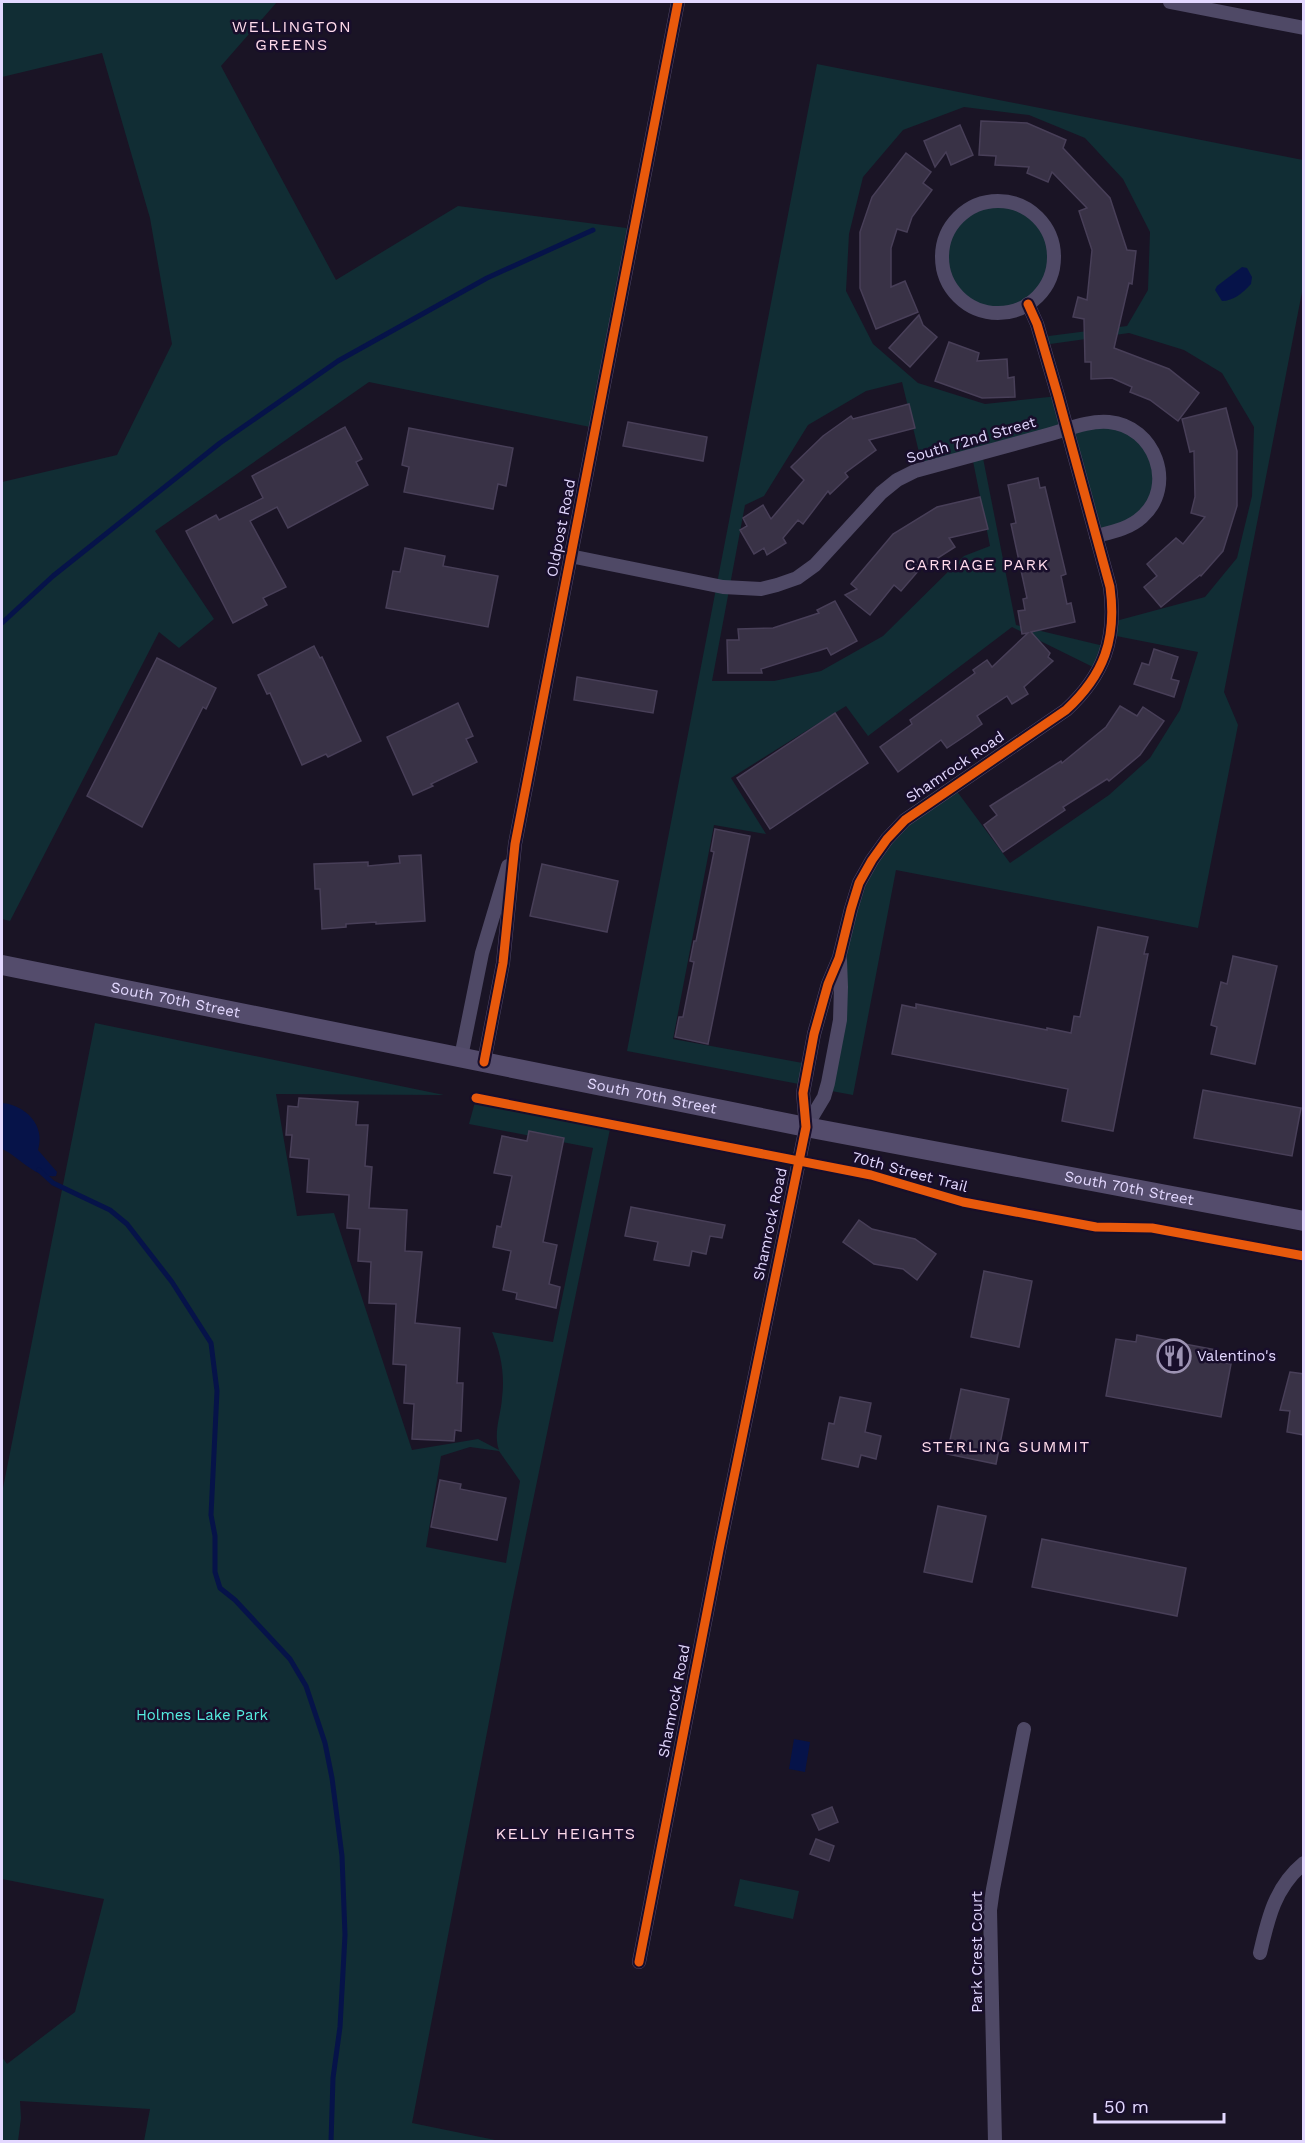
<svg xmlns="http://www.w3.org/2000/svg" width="1305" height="2143" font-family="'Work Sans',sans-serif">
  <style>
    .green { fill: #112d34; fill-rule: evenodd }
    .water { fill: #061349 }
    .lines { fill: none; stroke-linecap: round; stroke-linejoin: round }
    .stream { stroke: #061349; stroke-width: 5 }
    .building { fill: #393246; stroke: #483f58; stroke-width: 1.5 }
    .minor { stroke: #4f4966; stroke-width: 14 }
    .secondary { stroke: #544c6c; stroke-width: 20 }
    .cycleway-casing { stroke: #180e2b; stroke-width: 13 }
    .cycleway { stroke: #e8590c; stroke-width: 9 }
    .labels { text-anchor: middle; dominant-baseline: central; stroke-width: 5; stroke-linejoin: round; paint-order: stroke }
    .street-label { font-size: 15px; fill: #e3d8ff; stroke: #180e2b }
    .poi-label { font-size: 15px; fill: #e3d8ff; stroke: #180e2b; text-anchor: start }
    .park-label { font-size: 15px; fill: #55ede1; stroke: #180e2b }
    .neighbourhood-label { font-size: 16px; letter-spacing: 1.5px; fill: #ffdaeb; stroke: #180e2b }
  </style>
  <rect width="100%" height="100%" fill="#1a1425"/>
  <g class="green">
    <polygon points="2,2 277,2 221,66 336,280 458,206 634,229 595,428 369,382 155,531 214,619 179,648 159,632 10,921 2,919 2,482 117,455 172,344 150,218 102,53 2,77"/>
    <path d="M817 64 1303 160V287L1224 692 1238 725 1198 928 896 870 853 1095 826 1090 851 909 887 839 953 786 1010 863 1109 795 1150 758 1180 710 1198 652 1111 635 1112 622 1205 597 1237 558 1252 496 1254 427 1222 373 1184 350 1129 333 1043 345 1041 337 1127 326 1148 290 1150 232 1123 179 1085 138 1029 115 964 107 903 130 863 177 849 234 846 291 873 344 918 383 985 404 1058 396 1067 429 1099 422 1140 434 1160 478 1143 517 1096 536 1067 430 982 453 1016 625 1108 647 1099 670 1012 627 868 736 846 706 731 778 766 834 714 825 673 1039 808 1064 804 1085 627 1051ZM902 382 923 469 972 456 990 546 964 556 883 636 821 671 774 681H712L745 505 764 496 808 425 866 391Z"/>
    <circle cx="998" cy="257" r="56"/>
    <path d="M95 1023 444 1095 276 1094 297 1216 334 1213 412 1450 478 1439 499 1450C493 1433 501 1415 502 1398 505 1375 501 1353 492 1332L553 1342 593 1148 469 1124 475 1102 610 1129 512 1602 412 2123 500 2141H144L150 2109 20 2101 21 2118 18 2141H2V2057L7 2064 75 2012 104 1899 2 1879V1493ZM470 1447 499 1451 520 1481 506 1563 426 1547 441 1456Z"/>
    <polygon points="740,1879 799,1891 793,1919 734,1906"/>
  </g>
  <g class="water">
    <path d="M1242 267 1247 268 1252 277 1251 284C1243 293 1233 301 1222 301L1215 290 1217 286Z"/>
    <path d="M2 1103C25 1105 46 1125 38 1150L57 1172 56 1176C35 1179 20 1157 2 1149Z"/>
    <polygon points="794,1739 810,1742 805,1772 789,1769"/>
  </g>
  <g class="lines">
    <g class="stream">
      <polyline points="2,623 53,576 220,443 338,361 487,278 593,230"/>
      <polyline points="39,1170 53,1183 110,1210 127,1224 172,1282 211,1343 217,1391 211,1515 215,1536 215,1572 220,1588 235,1600 290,1659 306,1686 325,1743 332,1778 342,1856 345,1935 340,2027 333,2078 331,2142"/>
    </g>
  </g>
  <g class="building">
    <polygon points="981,121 1027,123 1066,140 1063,148 1110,198 1127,250 1136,251 1132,284 1129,283 1114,348 1169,369 1199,393 1178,421 1150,400 1130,392 1132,387 1112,378 1091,379 1091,362 1085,362 1084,319 1073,317 1078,297 1087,300 1092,250 1079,211 1087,208 1052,172 1048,182 1027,173 1029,167 995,165 996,156 979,155"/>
    <polygon points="960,125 973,155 951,165 946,152 935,167 924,141"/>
    <polygon points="906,153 931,172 923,183 932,190 912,217 907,232 897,229 891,248 891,287 905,281 918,312 876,329 860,288 860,232 872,197"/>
    <polygon points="919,315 923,325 937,337 910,367 889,348"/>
    <polygon points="949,342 979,353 977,361 1007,359 1008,378 1014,377 1015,397 982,398 935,381"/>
    <polygon points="909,404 915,428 869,440 876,450 845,473 848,477 830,494 828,491 803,524 798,520 783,538 786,543 767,555 764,548 754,554 740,530 747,526 743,518 763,505 771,519 804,480 791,467 823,436 851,416 853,419"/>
    <polygon points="1226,408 1237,451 1237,506 1223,551 1201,576 1200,575 1161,607 1144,587 1157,576 1147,564 1176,538 1183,544 1205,517 1191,513 1195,497 1194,451 1190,452 1182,419"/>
    <polygon points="628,422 707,437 703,461 623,446"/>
    <polygon points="345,427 362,459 356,462 368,485 288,528 277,507 250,521 286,587 263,598 267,605 233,623 186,531 216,515 219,520 263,498 252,476"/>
    <polygon points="409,428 513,448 506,486 498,484 493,509 404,492 409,467 402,465"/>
    <polygon points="1038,478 1040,488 1045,487 1066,574 1061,576 1067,604 1071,603 1075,622 1031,632 1050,653 1048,657 1053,661 1024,687 1028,694 1012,704 1007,696 977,716 982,724 968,734 947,748 941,740 898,772 880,747 912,724 910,720 975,673 973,670 987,660 992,667 1028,633 1022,634 1018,611 1025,610 1023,599 1027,598 1011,524 1016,523 1008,485"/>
    <polygon points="980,497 988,529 949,538 955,547 919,570 901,591 894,585 870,615 845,595 857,589 851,584 893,534 937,507"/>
    <polygon points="405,548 445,556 443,566 498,576 488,627 386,608 393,571 400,572"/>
    <polygon points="835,601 857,641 831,655 827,648 761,669 762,673 728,673 727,640 739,640 738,629 773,628 819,613 817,610"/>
    <polygon points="314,646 320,658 322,657 361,741 328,757 326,754 302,765 270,693 267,694 258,675"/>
    <polygon points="1154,649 1178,657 1171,679 1179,681 1174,697 1134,684 1142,663 1149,665"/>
    <polygon points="157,658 216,688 206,709 203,707 142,827 87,796"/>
    <polygon points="577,677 657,691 653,713 574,700"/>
    <polygon points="458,703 473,736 466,739 477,762 431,784 433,786 413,795 387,737"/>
    <polygon points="1120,706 1137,716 1143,707 1164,721 1140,755 1109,781 1107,779 1063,807 1065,810 1003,852 984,825 997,815 990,806 1061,761 1062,763 1106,727"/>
    <polygon points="835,713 868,763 770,829 737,778"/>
    <polygon points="715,829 750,836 708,1044 675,1037 679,1017 683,1017 694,962 690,961 694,941 696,941 714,852 711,851"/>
    <polygon points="421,855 425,921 376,924 376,922 346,924 346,927 322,929 320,889 315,889 314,864 368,862 368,866 400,863 399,856"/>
    <polygon points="542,864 618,881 607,932 530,916"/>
    <polygon points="1098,927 1148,937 1144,954 1148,954 1113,1131 1062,1121 1068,1089 892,1054 902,1005 916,1008 916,1004 1047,1030 1047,1028 1071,1033 1074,1016 1080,1017"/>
    <polygon points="1233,956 1277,966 1255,1064 1211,1054 1217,1027 1211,1025 1221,982 1227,984"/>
    <polygon points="1203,1090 1301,1108 1292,1156 1194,1138"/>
    <polygon points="299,1098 358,1102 356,1125 368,1125 365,1166 372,1167 369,1208 407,1210 405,1251 422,1252 415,1323 460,1328 457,1383 463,1383 461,1431 455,1430 454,1441 412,1439 414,1404 404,1403 406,1365 393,1364 396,1304 369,1303 371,1262 358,1261 360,1229 347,1228 349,1195 307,1192 309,1159 290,1157 292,1135 286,1135 288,1106 298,1107"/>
    <polygon points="529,1131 564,1138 543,1242 557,1245 549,1284 560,1287 556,1308 516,1299 517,1293 503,1290 511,1251 493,1247 497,1226 501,1227 512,1176 494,1173 502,1136 527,1141"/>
    <polygon points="631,1207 725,1225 722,1238 710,1236 706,1254 692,1251 689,1266 654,1260 658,1242 625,1236"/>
    <polygon points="859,1220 872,1229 915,1239 936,1254 917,1280 903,1269 874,1264 843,1242"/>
    <polygon points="984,1271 1032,1281 1019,1347 971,1337"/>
    <polygon points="1137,1335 1217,1350 1215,1361 1231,1364 1221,1417 1106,1396 1116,1339 1136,1342"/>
    <polygon points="1290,1372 1304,1374 1304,1435 1287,1432 1290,1411 1280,1410"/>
    <polygon points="961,1389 1009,1399 996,1464 947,1454"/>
    <polygon points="840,1397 871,1403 865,1432 881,1436 876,1459 861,1455 858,1467 822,1459 829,1423 834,1424"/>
    <polygon points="440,1480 461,1484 460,1489 506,1498 497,1540 431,1527"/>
    <polygon points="938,1506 986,1516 972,1582 924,1572"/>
    <polygon points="1042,1539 1186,1568 1177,1616 1032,1587"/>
    <polygon points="832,1807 838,1822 819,1830 812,1815"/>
    <polygon points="816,1839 834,1846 829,1861 810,1854"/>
  </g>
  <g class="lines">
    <g class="minor">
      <polyline points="1170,2 1304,28"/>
      <circle cx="998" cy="257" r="56"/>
      <path d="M570 556 723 587 761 589 777 585 797 578 815 565 881 493 897 480 915 471C959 459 1003 447 1047 435 1066 430 1089 420 1109 422 1155 426 1177 486 1142 517 1129 529 1112 532 1096 536"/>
      <polyline points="461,1057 482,953 508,866"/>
      <polyline points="484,1062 503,963 515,844 678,2"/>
      <polyline points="806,1127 824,1097 828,1083 840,1020 841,987 840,960"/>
      <path d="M1260 1953C1268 1918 1275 1887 1304 1863"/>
      <path d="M639 1962 720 1545 806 1127 803 1093 814 1034 828 984 839 958 851 909 859 883 872 860 887 839 905 820 1066 710C1104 675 1117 639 1110 587L1058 396 1037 324 1028 304"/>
      <polyline points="995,2142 990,1910 993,1889 1024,1729"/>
    </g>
    <path class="secondary" id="s1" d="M2 965 806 1127 1304 1221"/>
    <defs>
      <g id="cycleway">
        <polyline points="484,1062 503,963 515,844 678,2"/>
        <polyline points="476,1098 871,1175 963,1202 1096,1227 1152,1228 1304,1256"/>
        <path d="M639 1962 720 1545 806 1127 803 1093 814 1034 828 984 839 958 851 909 859 883 872 860 887 839 905 820 1066 710C1104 675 1117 639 1110 587L1058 396 1037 324 1028 304"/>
      </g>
    </defs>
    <use href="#cycleway" class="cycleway-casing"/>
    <use href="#cycleway" class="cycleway"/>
  </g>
  <defs>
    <symbol id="restaurant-ring" viewBox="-11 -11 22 22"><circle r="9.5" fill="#180e2b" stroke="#9d93b3" stroke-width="1.5"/><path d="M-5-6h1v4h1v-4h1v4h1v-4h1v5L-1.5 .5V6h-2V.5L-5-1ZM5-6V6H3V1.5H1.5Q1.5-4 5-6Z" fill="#9d93b3"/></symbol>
  </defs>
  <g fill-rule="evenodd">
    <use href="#restaurant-ring" x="1155" y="1337" width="38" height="38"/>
  </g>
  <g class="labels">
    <g class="street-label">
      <text transform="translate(971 440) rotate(-16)">South 72nd Street</text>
      <text transform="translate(561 528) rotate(-79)">Oldpost Road</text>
      <text transform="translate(955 767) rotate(-34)">Shamrock Road</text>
      <text stroke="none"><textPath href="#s1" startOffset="177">South 70th Street</textPath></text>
      <text stroke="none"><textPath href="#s1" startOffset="663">South 70th Street</textPath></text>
      <text transform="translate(910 1172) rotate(15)">70th Street Trail</text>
      <text stroke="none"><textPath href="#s1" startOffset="1149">South 70th Street</textPath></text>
      <text transform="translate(770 1224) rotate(-78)">Shamrock Road</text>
      <text transform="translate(674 1701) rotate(-79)">Shamrock Road</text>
      <text transform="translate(977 1952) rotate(-90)">Park Crest Court</text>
    </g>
    <g class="poi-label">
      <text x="1197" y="1356">Valentino's</text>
    </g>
    <g class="park-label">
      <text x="202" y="1715">Holmes Lake Park</text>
    </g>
    <g class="neighbourhood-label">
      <text x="292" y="26">WELLINGTON<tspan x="292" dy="18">GREENS</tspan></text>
      <text x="977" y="564">CARRIAGE PARK</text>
      <text x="1006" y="1446">STERLING SUMMIT</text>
      <text x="566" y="1833">KELLY HEIGHTS</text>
    </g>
  </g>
  <rect width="1305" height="2143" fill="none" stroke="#e3d8ff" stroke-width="6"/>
  <path d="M1095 2113v9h129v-9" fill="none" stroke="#e3d8ff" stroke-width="3"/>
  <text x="1104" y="2113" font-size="18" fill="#e3d8ff" stroke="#180e2b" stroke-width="4.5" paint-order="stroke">50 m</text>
</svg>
